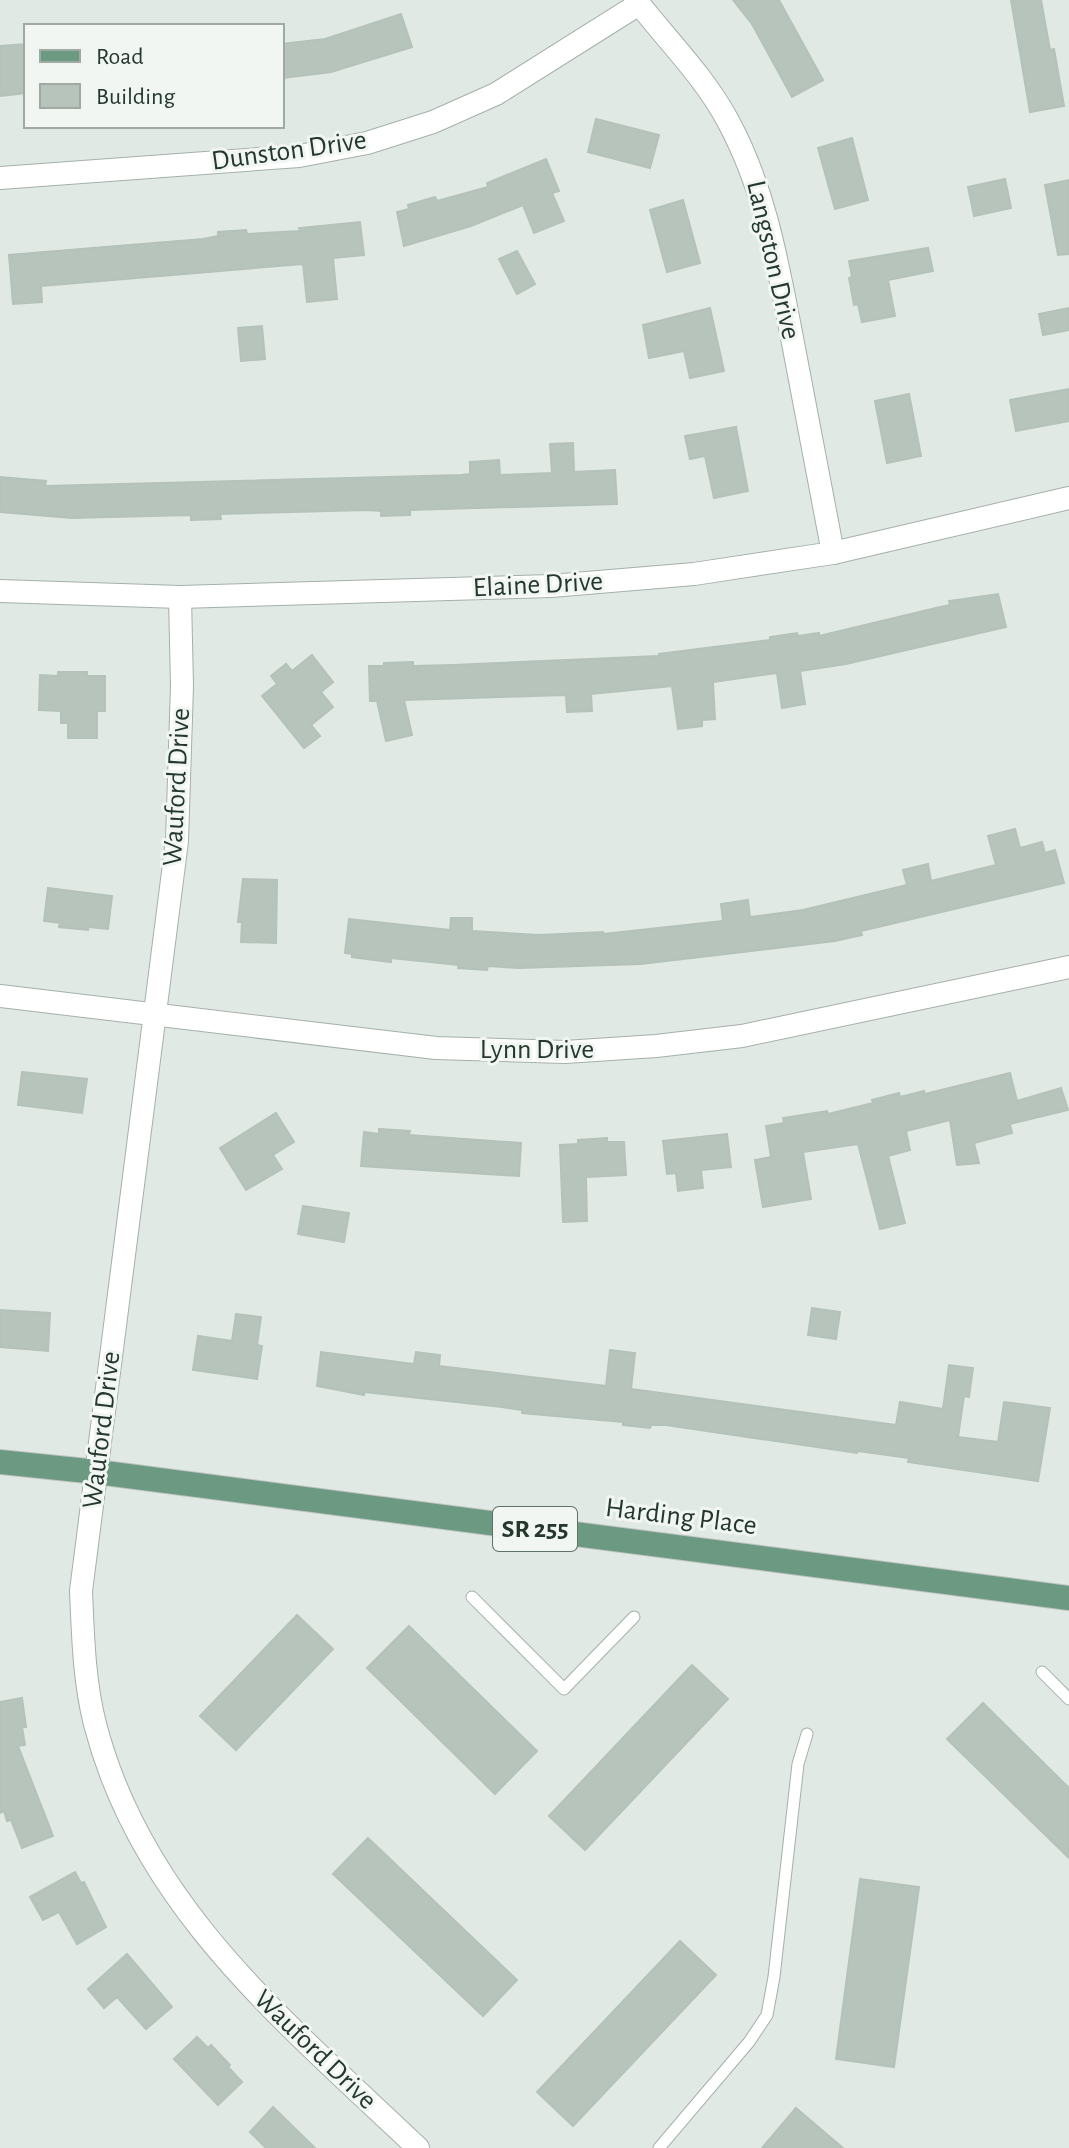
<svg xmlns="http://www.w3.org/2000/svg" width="1069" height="2148" font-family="'Alegreya Sans',sans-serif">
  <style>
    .building { fill: #b7c4bc; stroke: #b4c2b9; stroke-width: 2 }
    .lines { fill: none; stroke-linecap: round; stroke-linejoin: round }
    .lane-casing { stroke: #a5b0a9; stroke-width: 13 }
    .street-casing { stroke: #a5b0a9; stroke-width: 24 }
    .primary-casing { stroke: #bdc3c0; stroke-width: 26 }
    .lane { stroke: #fff; stroke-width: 11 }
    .street { stroke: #fff; stroke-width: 22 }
    .primary { stroke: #6b9982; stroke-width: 24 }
    .labels { text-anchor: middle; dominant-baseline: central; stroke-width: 6; stroke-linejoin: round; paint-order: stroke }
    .shield { fill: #f1f6f2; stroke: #627168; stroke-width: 2 }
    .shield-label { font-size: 26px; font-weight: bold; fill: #24382d }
    .street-label { font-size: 28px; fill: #24382d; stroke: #f1f6f2 }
  </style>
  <rect width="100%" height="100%" fill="#e1e9e4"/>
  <g class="building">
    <polygon points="733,0 779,0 823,80 792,97 752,24"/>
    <polygon points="1011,0 1041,0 1050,50 1054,49 1064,106 1030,112"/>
    <polygon points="401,14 412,47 331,72 282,78 282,44 325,39"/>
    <polygon points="26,44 26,93 0,96 0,46"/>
    <polygon points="596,119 659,135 650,168 588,152"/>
    <polygon points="852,138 868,200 835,209 818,148"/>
    <polygon points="546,159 559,191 552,193 564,221 534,233 523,205 471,226 404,246 397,212 409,209 408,205 435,197 437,201 488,187 487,183"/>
    <polygon points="1005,179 1011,208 974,216 968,187"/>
    <polygon points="1069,180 1069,254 1058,255 1045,185"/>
    <polygon points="683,200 700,263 667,272 650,210"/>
    <polygon points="360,222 364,255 333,258 337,299 307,302 303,264 41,286 42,302 13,304 9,255 203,239 218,236 218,232 246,230 247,234 300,231 299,228"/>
    <polygon points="928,248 933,271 888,280 895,316 862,322 858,304 854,305 849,278 852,277 849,261"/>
    <polygon points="517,251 535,284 517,294 499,259"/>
    <polygon points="710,308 724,371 690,378 684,351 649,358 643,325"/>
    <polygon points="1069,308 1069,330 1043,335 1039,314"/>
    <polygon points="262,326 265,359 241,361 238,328"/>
    <polygon points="1069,389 1069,421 1016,431 1010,400"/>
    <polygon points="909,394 921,456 887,463 875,401"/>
    <polygon points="736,427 748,491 714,498 705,456 690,459 685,436"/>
    <polygon points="573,443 574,472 615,470 617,504 410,510 410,515 381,516 381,511 367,510 220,514 221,519 191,520 191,515 72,518 0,512 0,477 46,481 45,486 461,475 470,474 470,462 499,460 500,475 552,473 550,444"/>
    <polygon points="998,594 1006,627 846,664 800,671 805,704 782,708 777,673 713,682 715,719 702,720 702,726 678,729 672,686 591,694 592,711 567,712 566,695 404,700 412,735 386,741 377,701 370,701 369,666 384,666 384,663 413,662 413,666 453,665 659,656 659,654 770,640 770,637 797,633 798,636 819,633 819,636 936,608 950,605 949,601"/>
    <polygon points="312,655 333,682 321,692 333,707 311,725 320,736 304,748 262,696 277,684 271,676 286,664 292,671"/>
    <polygon points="58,672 87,672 87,676 105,676 105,711 97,711 97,738 68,738 68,723 61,723 61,711 39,710 40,675 58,676"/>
    <polygon points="1015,829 1020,848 1042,842 1045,853 1055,850 1064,883 861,931 862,935 835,941 641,964 518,968 488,966 487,970 458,968 459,965 391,958 391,962 352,957 352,954 345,953 349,919 450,930 451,918 472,918 472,931 539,935 603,932 603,934 723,921 721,904 748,900 750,917 803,910 907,885 903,870 928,864 931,881 996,865 988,836"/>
    <polygon points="243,879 277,880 276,943 241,942 242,922 238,922"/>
    <polygon points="48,888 112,896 108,929 88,927 88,930 59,927 60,923 44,921"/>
    <polygon points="22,1072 87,1079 82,1113 18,1105"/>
    <polygon points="1010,1073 1017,1101 1061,1088 1068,1110 1010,1124 1012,1133 974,1143 979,1163 957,1165 950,1120 906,1131 910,1150 888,1156 905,1223 880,1229 858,1144 803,1152 811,1199 763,1207 755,1160 771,1157 766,1126 784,1123 783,1118 827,1111 828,1114 873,1103 872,1100 899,1093 900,1097 924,1091 925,1094"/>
    <polygon points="276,1113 294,1142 273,1155 282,1169 246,1190 220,1148"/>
    <polygon points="379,1129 410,1131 409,1135 521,1143 519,1176 361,1166 364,1132 379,1134"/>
    <polygon points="727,1134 731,1167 701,1170 703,1188 678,1191 676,1173 667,1174 663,1141"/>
    <polygon points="607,1138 607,1142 624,1142 626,1175 586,1177 587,1221 563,1222 560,1145 578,1144 578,1140"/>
    <polygon points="303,1206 349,1213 344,1242 298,1234"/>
    <polygon points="812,1308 840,1312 836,1339 808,1335"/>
    <polygon points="0,1310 50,1313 48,1351 0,1347"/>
    <polygon points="236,1314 261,1317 257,1345 262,1346 257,1379 193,1370 198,1336 232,1341"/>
    <polygon points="610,1350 635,1353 631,1389 896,1425 900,1402 943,1409 949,1365 973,1368 969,1397 964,1396 958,1437 998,1442 1004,1402 1050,1408 1038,1481 908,1462 909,1458 858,1451 857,1453 666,1425 651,1425 650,1428 623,1425 623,1422 522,1413 522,1410 502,1407 364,1392 364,1395 317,1386 321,1352 414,1364 416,1352 440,1355 439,1366 606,1386"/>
    <polygon points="297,1615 333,1649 236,1750 200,1716"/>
    <polygon points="409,1626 537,1751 495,1794 367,1668"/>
    <polygon points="692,1665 728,1699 585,1850 549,1816"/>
    <polygon points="22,1698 26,1727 22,1727 25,1745 18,1746 53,1836 22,1848 11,1820 7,1821 4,1811 0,1813 0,1702"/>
    <polygon points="983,1703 1069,1788 1069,1858 947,1739"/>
    <polygon points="368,1838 517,1980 483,2016 333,1874"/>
    <polygon points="75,1872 81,1883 84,1882 106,1927 77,1944 59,1912 43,1920 30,1897"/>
    <polygon points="860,1879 919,1887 894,2067 836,2059"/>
    <polygon points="680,1941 716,1975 573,2126 537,2092"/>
    <polygon points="127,1954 172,2007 146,2029 117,1997 104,2008 88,1989"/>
    <polygon points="197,2037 208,2048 211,2045 230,2065 228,2067 242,2082 218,2105 174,2059"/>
    <polygon points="273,2107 315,2148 266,2148 250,2132"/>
    <polygon points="796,2108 843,2148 762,2148"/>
  </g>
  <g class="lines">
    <defs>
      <g id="lane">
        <polyline points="472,1597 564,1689 634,1617"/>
        <polyline points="1042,1672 1069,1699"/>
        <polyline points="659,2148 749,2042 767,2015 774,1977 798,1764 807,1734"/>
      </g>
      <g id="street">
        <path d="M636 0C667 40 704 76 728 121 766 191 778 266 793 343 806 413 819 483 833 553"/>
        <polyline points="0,178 299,156 367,143 433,122 496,94 639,4"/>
        <polyline points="0,591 180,597 551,586 694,574 833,553 1069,498"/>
        <path d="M180 597 182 686 177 841 81 1591C83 1636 84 1681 95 1724 142 1907 287 2023 418 2148"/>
        <polyline points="0,996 436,1048 565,1052 656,1046 742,1036 1069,967"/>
      </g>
      <polyline id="primary" points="0,1462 97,1472 1069,1598"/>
    </defs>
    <use href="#lane" class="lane-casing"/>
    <use href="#street" class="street-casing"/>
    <use href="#primary" class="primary-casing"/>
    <use href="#lane" class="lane"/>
    <use href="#street" class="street"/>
    <use href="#primary" class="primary"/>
  </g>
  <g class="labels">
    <rect class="shield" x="493" y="1507" width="84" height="44" rx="6"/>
    <g class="shield-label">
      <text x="535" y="1529">SR 255</text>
    </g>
    <g class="street-label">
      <text transform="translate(289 151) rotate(-8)">Dunston Drive</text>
      <text transform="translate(773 260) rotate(77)">Langston Drive</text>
      <text transform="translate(538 585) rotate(-3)">Elaine Drive</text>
      <text transform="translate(177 787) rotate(-87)">Wauford Drive</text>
      <text x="537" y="1050">Lynn Drive</text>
      <text transform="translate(102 1430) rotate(-83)">Wauford Drive</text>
      <text transform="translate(681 1517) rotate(7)">Harding Place</text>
      <text transform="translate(315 2050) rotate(44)">Wauford Drive</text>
    </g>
  </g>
  <rect x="24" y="24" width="260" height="104" fill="#f1f6f2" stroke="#9faaa3" stroke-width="2"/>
  <rect x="40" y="50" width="40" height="12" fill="#6b9982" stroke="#9faaa3" stroke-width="2"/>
  <text x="96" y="64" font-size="24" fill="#24382d">Road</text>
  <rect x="40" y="84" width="40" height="24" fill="#b7c4bc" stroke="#9faaa3" stroke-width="2"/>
  <text x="96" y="104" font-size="24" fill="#24382d">Building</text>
</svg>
